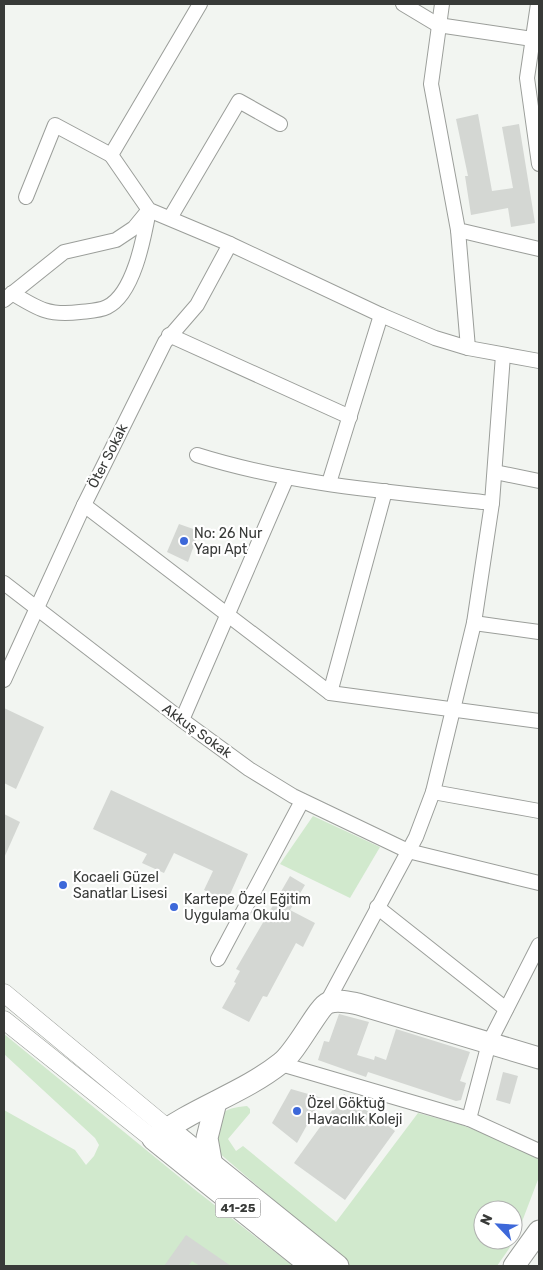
<svg xmlns="http://www.w3.org/2000/svg" width="543" height="1270" font-family="Rubik,sans-serif">
  <style>
    .green { fill: #d1e9cd; fill-rule: evenodd }
    .building { fill: #d4d7d3 }
    .lines { fill: none; stroke-linecap: round; stroke-linejoin: round }
    .minor-casing { stroke: #9b9e9a; stroke-width: 16 }
    .major-casing { stroke: #9b9e9a; stroke-width: 19 }
    .highway-casing { stroke: #9b9e9a; stroke-width: 23 }
    .minor { stroke: #fff; stroke-width: 14 }
    .major { stroke: #fff; stroke-width: 18 }
    .highway { stroke: #fff; stroke-width: 21 }
    .poi-dot { fill: #3d68d9; stroke: #fff; stroke-width: 2 }
    .labels { text-anchor: middle; dominant-baseline: central; stroke-width: 4.5; stroke-linejoin: round; paint-order: stroke }
    .shield { fill: #fff; stroke: #747574; stroke-width: 1 }
    .shield-label { font-size: 12px; font-weight: bold; fill: #383a38 }
    .street-label { font-size: 14px; fill: #383a38; stroke: #fff }
    .poi-label { font-size: 14px; fill: #383a38; stroke: #fff; text-anchor: start }
  </style>
  <rect width="100%" height="100%" fill="#f2f5f1"/>
  <g class="green">
    <polygon points="313,816 380,847 350,898 280,864"/>
    <polygon points="4,1034 194,1189 293,1266 4,1266 4,1110 75,1150 86,1165 94,1156 99,1145 95,1138 4,1054"/>
    <path d="M247 1106 250 1109V1113L228 1139 236 1151 243 1146 336 1222 418 1113 462 1125 539 1156V1177L515 1240 497 1266H350L218 1152C213 1122 212 1109 247 1106ZM483 1210H513V1240H483Z"/>
  </g>
  <g class="building">
    <polygon points="478,114 492,191 513,188 502,127 519,124 535,223 511,227 508,208 471,215 465,176 468,176 456,119"/>
    <polygon points="179,524 199,531 188,562 167,552"/>
    <polygon points="4,708 44,727 16,789 4,783"/>
    <polygon points="111,790 248,854 227,901 204,890 213,871 174,853 164,873 142,863 147,854 93,829"/>
    <polygon points="4,814 20,822 4,858"/>
    <polygon points="290,876 305,885 290,910 315,923 303,947 296,943 267,997 263,996 249,1022 222,1008 236,983 234,982 240,971 236,969"/>
    <polygon points="339,1014 369,1022 357,1055 374,1060 375,1056 386,1060 396,1029 470,1052 460,1081 466,1083 461,1100 456,1101 368,1072 366,1077 318,1060 324,1041 329,1042"/>
    <polygon points="503,1072 518,1076 510,1104 496,1100"/>
    <polygon points="291,1089 322,1098 297,1143 272,1123"/>
    <polygon points="344,1094 395,1131 345,1200 294,1163"/>
    <polygon points="186,1235 231,1266 200,1266 192,1261 188,1266 164,1266"/>
  </g>
  <g class="lines">
    <defs>
      <g id="minor">
        <polyline points="200,4 111,155 149,210 230,244 381,315 435,338 468,348 539,361"/>
        <polyline points="403,4 438,25 539,40"/>
        <polyline points="442,4 431,84 458,230 539,249"/>
        <polyline points="538,4 527,78 539,164"/>
        <polyline points="26,197 55,125 111,155"/>
        <polyline points="170,218 239,101 280,124"/>
        <polyline points="458,230 468,348"/>
        <path d="M12 293C38 309 49 316 80 312 88 311 99 311 107 307 134 294 144 237 149 210"/>
        <polyline points="4,300 64,252 116,240 134,228 148,211"/>
        <polyline points="169,335 350,417"/>
        <path d="M197 455C292 485 393 492 492 503"/>
        <polyline points="495,472 539,481"/>
        <polyline points="329,483 381,315"/>
        <polyline points="84,505 330,693 539,721"/>
        <polyline points="4,583 182,720 249,769 293,796 408,851 539,883"/>
        <polyline points="474,623 539,632"/>
        <polyline points="4,680 84,505 165,342 197,305 230,244"/>
        <polyline points="330,693 385,491"/>
        <polyline points="182,720 287,477"/>
        <polyline points="433,792 539,811"/>
        <polyline points="377,907 506,1009"/>
        <polyline points="218,959 302,801"/>
        <polyline points="326,1004 416,837 433,792 474,623 492,503 503,355"/>
        <polyline points="281,1064 469,1119 539,1151"/>
        <polyline points="469,1119 489,1043 539,945"/>
      </g>
      <g id="major">
        <polyline points="4,993 167,1128"/>
        <polyline points="4,1020 153,1139"/>
      </g>
      <g id="highway">
        <polyline points="167,1128 338,1266"/>
        <polyline points="212,1166 207,1138 216,1102"/>
        <path d="M311 1266 153 1139C192 1108 242 1094 281 1063 297 1051 318 1007 328 1003 337 999 348 1002 358 1004L539 1058"/>
        <polyline points="514,1266 539,1231"/>
      </g>
    </defs>
    <use href="#minor" class="minor-casing"/>
    <use href="#major" class="major-casing"/>
    <use href="#highway" class="highway-casing"/>
    <use href="#minor" class="minor"/>
    <use href="#major" class="major"/>
    <use href="#highway" class="highway"/>
  </g>
  <g class="poi-dot">
    <circle cx="184" cy="541" r="5"/>
    <circle cx="63" cy="885" r="5"/>
    <circle cx="174" cy="907" r="5"/>
    <circle cx="297" cy="1111" r="5"/>
  </g>
  <g class="labels">
    <rect class="shield" x="215.5" y="1198.5" width="45" height="19" rx="4"/>
    <g class="shield-label">
      <text x="238" y="1208">41-25</text>
    </g>
    <g class="street-label">
      <text transform="translate(108 456) rotate(-63)">Öter Sokak</text>
      <text transform="translate(197 731) rotate(36)">Akkuş Sokak</text>
    </g>
    <g class="poi-label">
      <text x="194" y="533">No: 26 Nur<tspan x="194" dy="16">Yapı Apt</tspan></text>
      <text x="73" y="877">Kocaeli Güzel<tspan x="73" dy="16">Sanatlar Lisesi</tspan></text>
      <text x="184" y="899">Kartepe Özel Eğitim<tspan x="184" dy="16">Uygulama Okulu</tspan></text>
      <text x="307" y="1103">Özel Göktuğ<tspan x="307" dy="16">Havacılık Koleji</tspan></text>
    </g>
  </g>
  <rect width="543" height="1270" fill="none" stroke="#383a38" stroke-width="10"/>
  <g transform="translate(498 1225) rotate(295)"><circle r="24" fill="#ffffff" stroke="#afb0af"/>
  <path d="M0-4L9 19L0 12L-9 19Z" fill="#3d68d9"/>
  <text y="-8" font-size="14" font-weight="bold" text-anchor="middle" fill="#383a38">N</text>
  </g>
</svg>
